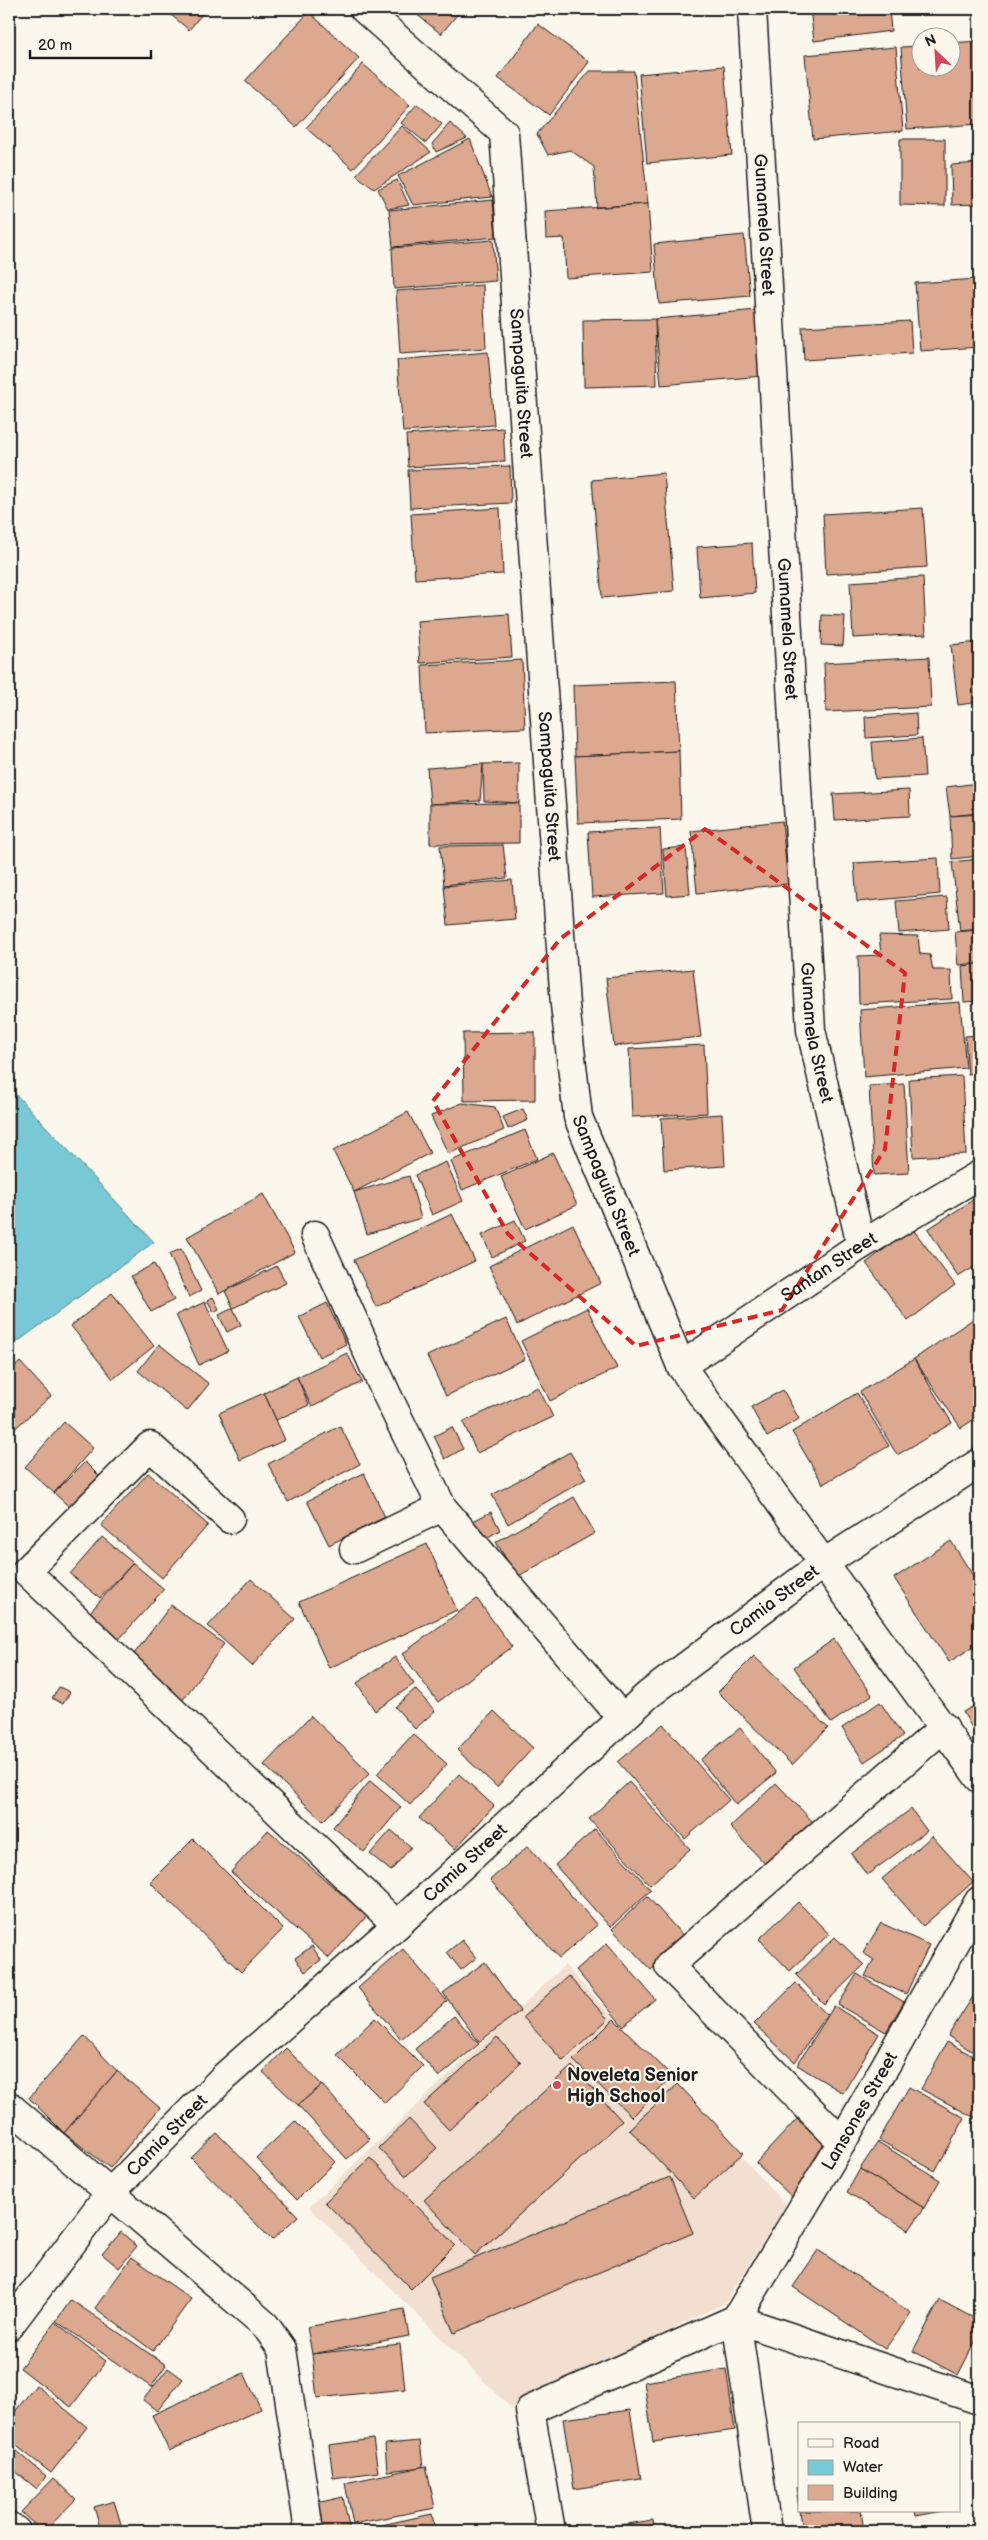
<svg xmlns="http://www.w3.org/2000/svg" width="988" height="2540" font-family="'Balsamiq Sans',sans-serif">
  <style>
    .built { fill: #f2dfd0 }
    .water { fill: #79c8d5; stroke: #54838b }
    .building { fill: #dca890; stroke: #1c1c1c }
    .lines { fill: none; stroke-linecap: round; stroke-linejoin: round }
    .minor-casing { stroke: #1c1c1c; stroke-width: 31 }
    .minor { stroke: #fbf7ec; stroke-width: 28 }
    .marked { fill: none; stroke: #d62828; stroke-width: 4; stroke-dasharray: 10 6; stroke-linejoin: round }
    .poi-dot { fill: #d1495b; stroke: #fbf7ec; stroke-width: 2 }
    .labels { text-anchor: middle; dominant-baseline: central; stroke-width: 4; stroke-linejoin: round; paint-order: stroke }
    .street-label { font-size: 18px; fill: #1c1c1c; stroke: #fbf7ec }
    .poi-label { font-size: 18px; font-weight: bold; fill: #1c1c1c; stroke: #fbf7ec; text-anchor: start }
  </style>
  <rect width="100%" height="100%" fill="#fbf7ec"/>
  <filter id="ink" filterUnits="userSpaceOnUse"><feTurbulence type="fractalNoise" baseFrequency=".02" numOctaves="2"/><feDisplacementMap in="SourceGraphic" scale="10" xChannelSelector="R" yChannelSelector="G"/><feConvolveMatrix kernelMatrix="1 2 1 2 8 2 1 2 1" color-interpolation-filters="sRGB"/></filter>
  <g filter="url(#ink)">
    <polygon class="built" points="565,1965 786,2205 725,2303 511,2408 309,2207"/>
    <polygon class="water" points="9,1087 154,1242 9,1348"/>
    <g class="building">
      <polygon points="164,9 206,9 189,30"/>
      <polygon points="410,9 462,9 441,34"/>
      <polygon points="810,9 889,9 891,31 814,41"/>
      <polygon points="309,12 359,58 296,127 245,81"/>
      <polygon points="538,24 589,62 549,115 498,78"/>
      <polygon points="979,41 979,124 907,129 901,47 920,46 920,68 950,68 950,43"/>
      <polygon points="896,47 903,131 813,139 805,55"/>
      <polygon points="363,64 410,105 353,169 306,128"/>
      <polygon points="724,66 732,155 647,163 639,74"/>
      <polygon points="590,71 634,71 648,204 597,207 594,167 570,150 548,155 537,134"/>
      <polygon points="417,104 442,124 426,143 401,123"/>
      <polygon points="450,123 467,138 436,152 432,144"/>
      <polygon points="402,126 431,152 374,189 356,175"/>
      <polygon points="975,130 979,130 979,158 974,158"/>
      <polygon points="470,139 492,197 413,205 398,176"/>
      <polygon points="900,139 945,139 945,206 900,205"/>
      <polygon points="979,163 979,204 952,205 951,165"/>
      <polygon points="397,180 409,205 388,209 378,189"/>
      <polygon points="493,200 496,237 393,247 389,210"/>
      <polygon points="648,204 653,272 566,278 564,238 546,239 545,211"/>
      <polygon points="744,235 750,296 659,304 654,244"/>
      <polygon points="493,240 496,281 394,289 392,248"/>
      <polygon points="979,279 979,347 920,351 915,283"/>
      <polygon points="483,285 486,348 400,354 396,291"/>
      <polygon points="758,310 763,376 661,385 655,319"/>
      <polygon points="655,319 657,385 584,387 583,320"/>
      <polygon points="910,321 912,353 804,360 802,327"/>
      <polygon points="488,352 494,425 403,432 397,360"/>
      <polygon points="503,428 505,461 408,467 406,435"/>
      <polygon points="510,466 511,503 410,508 408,470"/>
      <polygon points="664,473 674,591 602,598 592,480"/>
      <polygon points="500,508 503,574 415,579 411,514"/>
      <polygon points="923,508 927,567 826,574 823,514"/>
      <polygon points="752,543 755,593 700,598 697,547"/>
      <polygon points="923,577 926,634 853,638 850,582"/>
      <polygon points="509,614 512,657 420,663 417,621"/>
      <polygon points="822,615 845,616 843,646 821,645"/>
      <polygon points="979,642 979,702 958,705 951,645"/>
      <polygon points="929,657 931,707 826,712 824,663"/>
      <polygon points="522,660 525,728 425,733 422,665"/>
      <polygon points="676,681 679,751 575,756 573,685"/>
      <polygon points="916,713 917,735 866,738 865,717"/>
      <polygon points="922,738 925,776 875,779 872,742"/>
      <polygon points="679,751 681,819 578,823 575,756"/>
      <polygon points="519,763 519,803 484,801 483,764"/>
      <polygon points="483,764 480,801 430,804 427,768"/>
      <polygon points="979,783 979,813 950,816 946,787"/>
      <polygon points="909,790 910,816 835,820 833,794"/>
      <polygon points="519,803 519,843 430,844 430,804"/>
      <polygon points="979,814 979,856 952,859 950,816"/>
      <polygon points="782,821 788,884 697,893 691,831"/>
      <polygon points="660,828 664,893 592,897 588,832"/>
      <polygon points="503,845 507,878 444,885 440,846"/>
      <polygon points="686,847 690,894 667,896 663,849"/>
      <polygon points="938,858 940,894 857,902 854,863"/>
      <polygon points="979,859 979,929 960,931 952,862"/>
      <polygon points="512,880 515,919 448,925 444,886"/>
      <polygon points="947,897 949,929 899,933 896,901"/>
      <polygon points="979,930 979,963 958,965 955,932"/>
      <polygon points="879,935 918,936 920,954 930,955 933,970 951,970 952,999 859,1004 858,956 881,955"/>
      <polygon points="979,964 979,1001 964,1002 962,966"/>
      <polygon points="693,969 701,1037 614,1046 606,978"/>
      <polygon points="960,1002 966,1068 864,1077 860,1010"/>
      <polygon points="535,1032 535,1100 464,1101 463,1033"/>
      <polygon points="979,1035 979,1073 968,1074 965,1036"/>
      <polygon points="704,1045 707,1113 632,1117 629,1049"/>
      <polygon points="962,1076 966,1154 913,1157 909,1079"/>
      <polygon points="904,1084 909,1173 874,1175 869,1086"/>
      <polygon points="462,1103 495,1107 504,1130 448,1154 431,1116"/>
      <polygon points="523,1109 528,1120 508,1129 503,1117"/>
      <polygon points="408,1112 430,1153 354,1192 333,1151"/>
      <polygon points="722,1114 725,1166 664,1170 661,1118"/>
      <polygon points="525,1130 537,1159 462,1190 451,1161"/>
      <polygon points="553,1153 577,1205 525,1229 501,1177"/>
      <polygon points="446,1162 463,1201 432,1215 415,1175"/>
      <polygon points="409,1176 421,1218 367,1234 354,1192"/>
      <polygon points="263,1194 295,1252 219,1294 187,1237"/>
      <polygon points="979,1196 979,1264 958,1277 928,1229"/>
      <polygon points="452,1214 475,1261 376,1307 354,1260"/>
      <polygon points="515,1220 525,1241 492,1257 482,1235"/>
      <polygon points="573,1224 601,1283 517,1325 489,1266"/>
      <polygon points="912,1228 955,1285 908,1321 866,1263"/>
      <polygon points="181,1249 201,1291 189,1297 169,1254"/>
      <polygon points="154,1264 174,1300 151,1312 131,1276"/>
      <polygon points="277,1266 286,1283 233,1308 225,1291"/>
      <polygon points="112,1293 154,1346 113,1379 71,1326"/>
      <polygon points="213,1297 219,1309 214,1312 207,1300"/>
      <polygon points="205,1302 228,1351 199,1365 176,1315"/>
      <polygon points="327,1303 346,1344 319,1357 299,1317"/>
      <polygon points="233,1308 241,1325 227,1332 219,1315"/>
      <polygon points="587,1308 617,1368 550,1401 521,1341"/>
      <polygon points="979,1315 979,1416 961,1428 914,1359"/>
      <polygon points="506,1319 525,1359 446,1396 427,1356"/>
      <polygon points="159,1344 209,1384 187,1411 138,1371"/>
      <polygon points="347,1353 362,1382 312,1407 297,1377"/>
      <polygon points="914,1359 952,1423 897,1455 860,1392"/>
      <polygon points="20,1362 51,1396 9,1434 9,1372"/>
      <polygon points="297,1377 309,1405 276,1420 264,1393"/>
      <polygon points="538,1387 553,1417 477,1453 463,1422"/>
      <polygon points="783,1390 799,1419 767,1437 751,1407"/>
      <polygon points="264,1393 285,1440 240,1460 219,1413"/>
      <polygon points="857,1393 889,1446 823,1484 792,1432"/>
      <polygon points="64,1422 93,1448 54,1493 25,1467"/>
      <polygon points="340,1426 360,1464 288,1502 268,1464"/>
      <polygon points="452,1427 463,1449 445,1459 434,1436"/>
      <polygon points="570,1452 586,1479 508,1524 492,1495"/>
      <polygon points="85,1462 107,1484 77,1514 54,1493"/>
      <polygon points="148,1473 208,1525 162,1578 101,1525"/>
      <polygon points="364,1473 385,1517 329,1545 307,1501"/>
      <polygon points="574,1497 595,1533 517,1577 496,1542"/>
      <polygon points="491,1512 500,1530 483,1540 473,1521"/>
      <polygon points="102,1537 133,1563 100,1598 70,1574"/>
      <polygon points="951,1541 979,1585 979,1643 949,1662 894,1578"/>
      <polygon points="427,1544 457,1610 329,1668 299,1602"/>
      <polygon points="133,1563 164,1589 114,1645 84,1619"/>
      <polygon points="251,1579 295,1619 252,1666 208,1626"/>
      <polygon points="477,1599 512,1647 438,1702 402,1654"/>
      <polygon points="171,1605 224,1644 182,1701 128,1662"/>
      <polygon points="834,1639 872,1695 831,1723 794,1667"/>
      <polygon points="754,1656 828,1728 792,1765 718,1692"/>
      <polygon points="395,1657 414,1684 375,1711 357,1683"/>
      <polygon points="59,1687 70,1692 63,1704 52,1698"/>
      <polygon points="415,1689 435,1711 415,1729 395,1707"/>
      <polygon points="880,1702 903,1736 864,1762 842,1728"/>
      <polygon points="979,1703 979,1740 963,1712"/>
      <polygon points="494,1711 533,1748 497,1787 457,1750"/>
      <polygon points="311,1716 370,1773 323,1821 264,1765"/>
      <polygon points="663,1724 729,1800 685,1839 618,1762"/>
      <polygon points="740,1728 776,1773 736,1805 700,1760"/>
      <polygon points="413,1734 447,1764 410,1805 377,1774"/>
      <polygon points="459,1774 494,1806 455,1849 419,1818"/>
      <polygon points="370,1781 401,1807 364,1852 333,1827"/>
      <polygon points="629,1782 690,1849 650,1885 589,1819"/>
      <polygon points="776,1783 815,1824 769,1868 730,1827"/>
      <polygon points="911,1809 927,1831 867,1875 851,1854"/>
      <polygon points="595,1829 651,1890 610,1927 555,1865"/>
      <polygon points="268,1830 367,1916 329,1958 231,1872"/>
      <polygon points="391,1830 411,1847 391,1871 370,1854"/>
      <polygon points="932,1836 973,1882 923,1926 882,1879"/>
      <polygon points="193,1839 283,1929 241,1972 150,1882"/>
      <polygon points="528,1846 597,1925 559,1958 490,1880"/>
      <polygon points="647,1896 685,1938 651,1970 612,1929"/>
      <polygon points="798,1902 829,1934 790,1971 759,1939"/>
      <polygon points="881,1923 929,1945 906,1994 865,1976 874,1960 863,1953"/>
      <polygon points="835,1937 864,1965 824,2004 796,1975"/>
      <polygon points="462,1940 476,1958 461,1970 447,1952"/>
      <polygon points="607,1943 655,1999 623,2026 576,1970"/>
      <polygon points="312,1946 321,1960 305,1972 295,1958"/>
      <polygon points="403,1949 447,2001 401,2039 358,1988"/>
      <polygon points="485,1962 520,2011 479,2042 443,1993"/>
      <polygon points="857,1974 904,2002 886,2032 838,2005"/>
      <polygon points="568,1976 608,2019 563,2061 523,2017"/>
      <polygon points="796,1983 827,2015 795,2062 754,2024"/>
      <polygon points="979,1987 979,2056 948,2036"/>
      <polygon points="834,2006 879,2034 843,2093 797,2065"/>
      <polygon points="454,2016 479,2044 439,2077 415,2049"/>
      <polygon points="375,2018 423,2066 385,2103 337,2055"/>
      <polygon points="614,2019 672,2076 632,2117 573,2060"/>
      <polygon points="84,2036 117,2071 64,2133 29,2098"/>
      <polygon points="497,2037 521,2063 449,2130 424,2104"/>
      <polygon points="947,2042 979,2059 979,2116 977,2119 921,2089"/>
      <polygon points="286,2048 322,2085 298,2105 263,2072"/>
      <polygon points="572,2066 622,2121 475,2255 424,2200"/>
      <polygon points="117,2071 160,2108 110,2168 64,2133"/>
      <polygon points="678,2084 743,2153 694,2198 629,2129"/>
      <polygon points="322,2085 370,2139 347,2159 298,2105"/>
      <polygon points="909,2087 965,2118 935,2171 879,2140"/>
      <polygon points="409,2119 437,2148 406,2176 379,2148"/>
      <polygon points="797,2119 834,2152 792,2197 756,2163"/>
      <polygon points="295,2121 335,2162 297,2200 256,2158"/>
      <polygon points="217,2133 298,2216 272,2240 191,2158"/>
      <polygon points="878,2142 940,2180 924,2208 860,2169"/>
      <polygon points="370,2158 455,2245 411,2289 325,2202"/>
      <polygon points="860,2169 924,2208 909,2230 847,2192"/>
      <polygon points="670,2177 693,2233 454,2333 430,2277"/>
      <polygon points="121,2232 137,2246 119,2268 102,2254"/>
      <polygon points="818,2250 911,2313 885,2349 793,2287"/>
      <polygon points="132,2257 191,2299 153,2351 95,2308"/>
      <polygon points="71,2300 166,2365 151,2387 56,2321"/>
      <polygon points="940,2300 979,2321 979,2334 958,2375 913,2351"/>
      <polygon points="404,2309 409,2336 312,2354 307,2327"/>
      <polygon points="55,2322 106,2361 71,2407 20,2368"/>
      <polygon points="400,2344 405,2389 317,2398 312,2354"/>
      <polygon points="168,2368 183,2379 157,2411 143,2400"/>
      <polygon points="726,2369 735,2430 653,2442 644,2382"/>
      <polygon points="244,2373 261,2409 169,2451 152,2415"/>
      <polygon points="36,2385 87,2427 51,2473 9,2440 9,2419"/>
      <polygon points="630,2410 641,2479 574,2489 563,2419"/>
      <polygon points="373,2439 378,2472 333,2478 329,2445"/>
      <polygon points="420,2441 423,2467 387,2471 385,2444"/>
      <polygon points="9,2444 46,2476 37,2489 9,2466"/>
      <polygon points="426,2466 435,2508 353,2524 345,2483"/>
      <polygon points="54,2478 76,2499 45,2531 41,2531 21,2512"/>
      <polygon points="799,2486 799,2509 796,2487"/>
      <polygon points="343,2497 350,2531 322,2531 317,2503"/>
      <polygon points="114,2501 121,2524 101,2531 94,2507"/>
      <polygon points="800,2511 861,2511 864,2531 803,2531"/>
      <polygon points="915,2511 943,2511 916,2516"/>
      <polygon points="432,2514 435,2531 354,2531"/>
      <polygon points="653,2520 654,2531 581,2531"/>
    </g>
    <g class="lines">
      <defs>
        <g id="minor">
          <path id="s1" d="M364 9 504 133 565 1005 578 1117 681 1366 979 1778"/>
          <path id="s2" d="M752 9 811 1030 861 1245"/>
          <polyline points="315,1235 387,1395 442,1507 622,1718"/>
          <path id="s3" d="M681 1366 861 1245 979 1175"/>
          <polyline points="230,1519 150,1446 26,1571 397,1925"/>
          <polyline points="354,1549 442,1507"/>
          <polyline points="9,2106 265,2325 282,2349 309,2531"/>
          <polyline points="842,2142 669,1966 944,1727"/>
          <path id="s4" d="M736 2319 842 2142 979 1901"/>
          <polyline points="736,2319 767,2531"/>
          <path id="s5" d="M9 2326 109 2194 225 2076 397 1925 648 1695 824 1563 979 1463"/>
          <polyline points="9,2526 16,2531"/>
          <polyline points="551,2531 530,2410 736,2319 979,2400"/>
        </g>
      </defs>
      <use href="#minor" class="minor-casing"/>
      <use href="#minor" class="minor"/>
    </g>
  </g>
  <path class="marked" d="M705 829 905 973 885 1149 782 1310 636 1346 508 1234 433 1101 560 939Z"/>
  <circle class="poi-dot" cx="557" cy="2085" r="5"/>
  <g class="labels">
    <g class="street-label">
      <text stroke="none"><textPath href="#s2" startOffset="216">Gumamela Street</textPath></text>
      <text stroke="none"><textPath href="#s1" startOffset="438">Sampaguita Street</textPath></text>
      <text stroke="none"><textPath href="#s2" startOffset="621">Gumamela Street</textPath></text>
      <text stroke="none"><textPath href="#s1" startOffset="842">Sampaguita Street</textPath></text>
      <text stroke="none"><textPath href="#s2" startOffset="1026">Gumamela Street</textPath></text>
      <text stroke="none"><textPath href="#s1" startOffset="1248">Sampaguita Street</textPath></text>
      <text stroke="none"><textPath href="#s3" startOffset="178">Santan Street</textPath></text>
      <text stroke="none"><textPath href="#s5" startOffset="1058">Camia Street</textPath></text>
      <text stroke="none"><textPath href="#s5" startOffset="652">Camia Street</textPath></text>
      <text stroke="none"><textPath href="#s4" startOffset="242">Lansones Street</textPath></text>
      <text stroke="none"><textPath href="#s5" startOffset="248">Camia Street</textPath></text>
    </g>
    <g class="poi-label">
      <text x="567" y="2075">Noveleta Senior<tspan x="567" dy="21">High School</tspan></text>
    </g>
  </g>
  <rect width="988" height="2540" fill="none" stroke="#fbf7ec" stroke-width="30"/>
  <rect x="15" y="15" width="958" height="2510" fill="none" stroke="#1c1c1c" stroke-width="2" filter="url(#ink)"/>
  <rect x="798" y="2422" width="162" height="90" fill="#fbf7ec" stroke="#a29f99"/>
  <rect x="808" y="2439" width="25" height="8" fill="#fbf7ec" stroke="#a29f99"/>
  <text x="843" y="2448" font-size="15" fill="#1c1c1c">Road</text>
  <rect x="808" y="2460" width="25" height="15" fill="#79c8d5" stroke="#a29f99"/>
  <text x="843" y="2472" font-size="15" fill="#1c1c1c">Water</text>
  <rect x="808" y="2485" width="25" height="15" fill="#dca890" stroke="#a29f99"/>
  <text x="843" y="2498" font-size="15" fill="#1c1c1c">Building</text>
  <g transform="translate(936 52) rotate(335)"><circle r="24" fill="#fbf7ec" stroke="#a29f99"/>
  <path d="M0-4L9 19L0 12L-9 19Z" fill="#d1495b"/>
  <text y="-8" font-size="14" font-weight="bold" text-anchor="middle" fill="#1c1c1c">N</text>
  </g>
  <path d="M30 50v8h121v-8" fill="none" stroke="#1c1c1c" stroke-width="2.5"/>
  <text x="38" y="50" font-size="15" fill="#1c1c1c" stroke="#fbf7ec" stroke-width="4" paint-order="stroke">20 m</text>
</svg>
